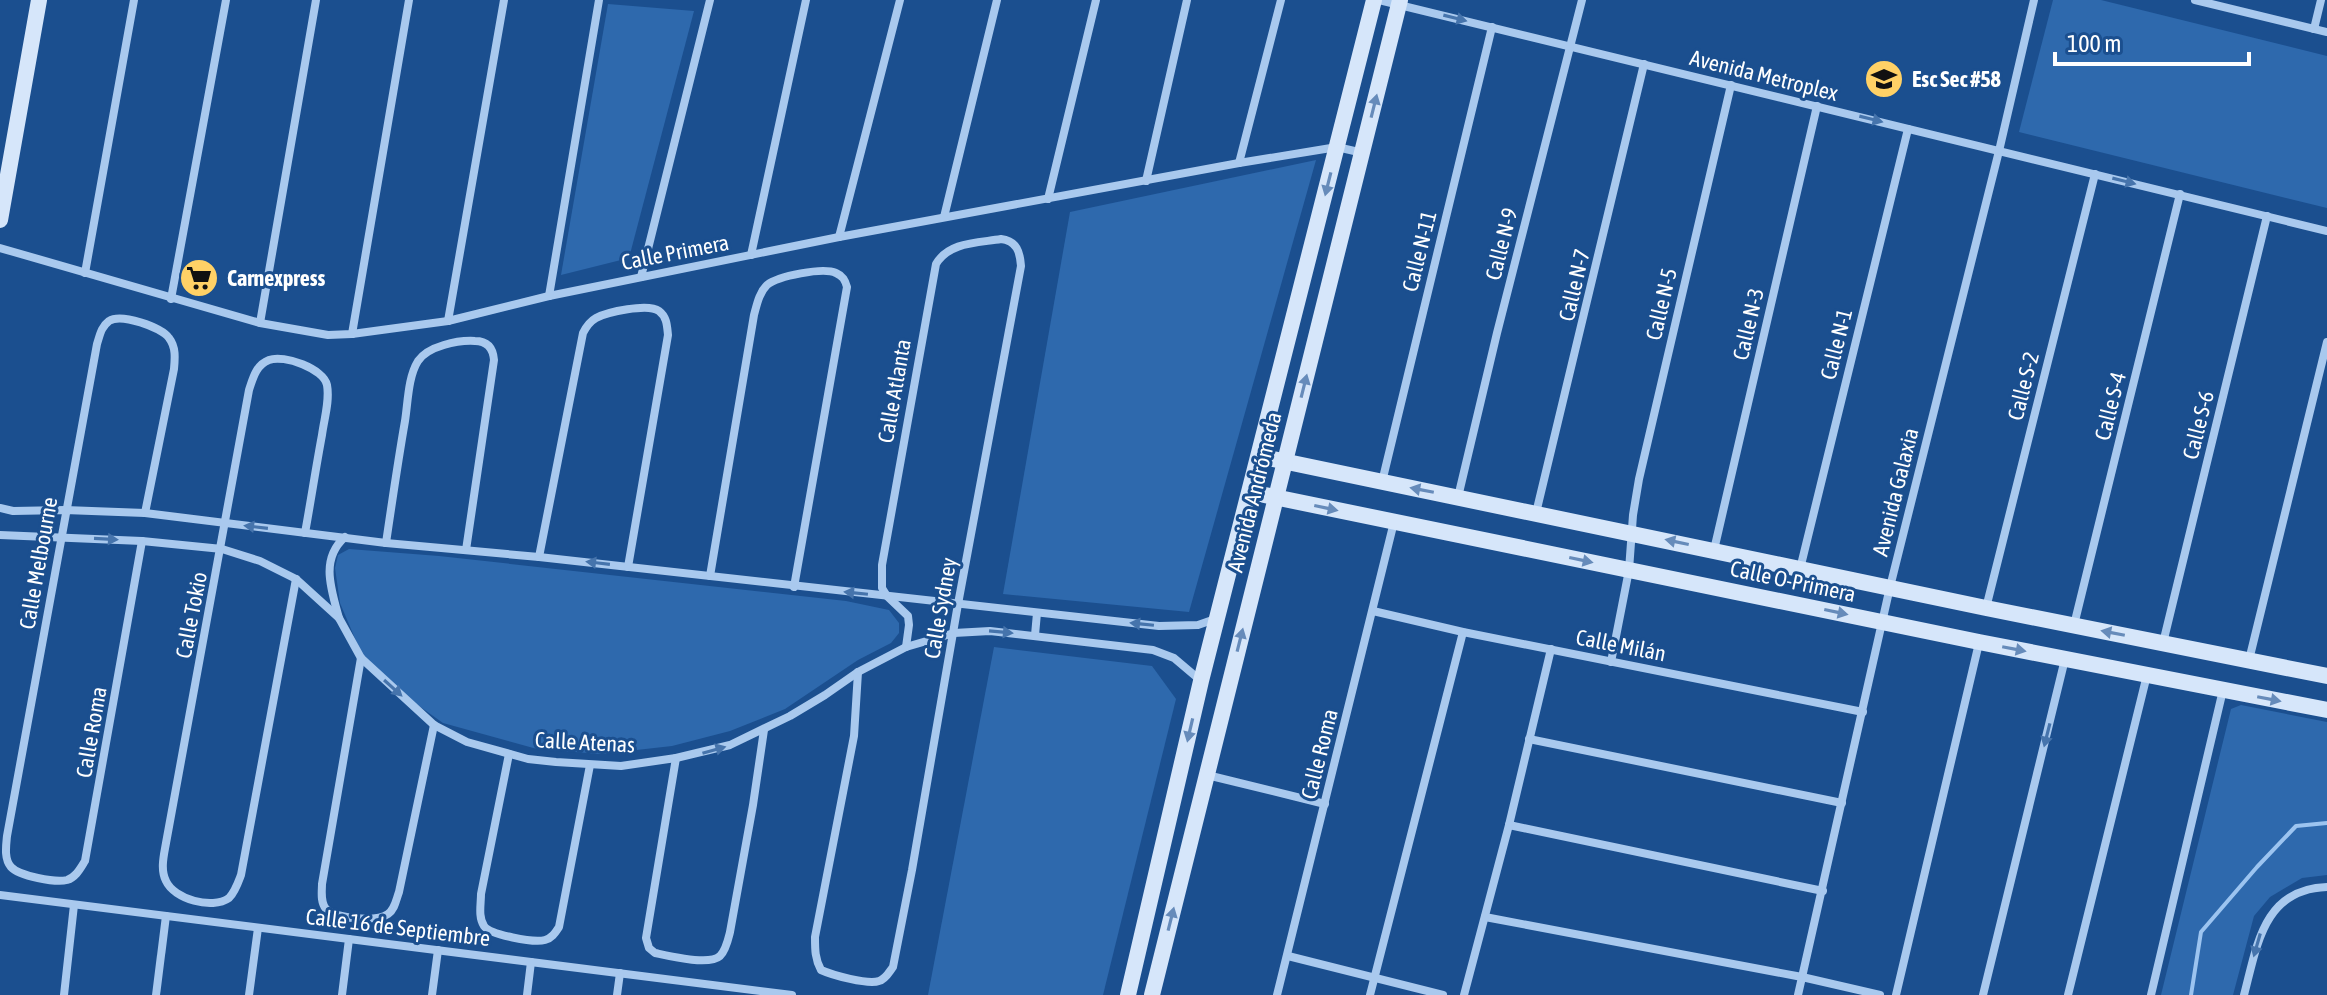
<svg xmlns="http://www.w3.org/2000/svg" width="2327" height="995" font-family="'Asap Condensed',sans-serif">
  <style>
    .green { fill: #2e69ad }
    .lines { fill: none; stroke-linecap: round; stroke-linejoin: round }
    .stream { stroke: #9cc4f0; stroke-width: 4 }
    .street { stroke: #a9c9ee; stroke-width: 8 }
    .secondary { stroke: #d6e6fa; stroke-width: 16 }
    .oneway { fill: #4674ac }
    .oneway2 { fill: #668bba }
    .labels { text-anchor: middle; dominant-baseline: central; stroke-width: 6; stroke-linejoin: round; paint-order: stroke }
    .street-label { font-size: 22px; fill: #fff; stroke: #1b4f8f }
    .poi-label { font-size: 22px; font-weight: bold; fill: #fff; stroke: #1b4f8f; text-anchor: start }
  </style>
  <rect width="100%" height="100%" fill="#1b4f8f"/>
  <g class="green">
    <polygon points="2053,0 2101,0 2327,56 2327,208 2019,132"/>
    <polygon points="608,4 694,11 629,258 561,275"/>
    <polygon points="1316,160 1189,612 1003,594 1070,212"/>
    <polygon points="349,549 439,556 846,601 889,610 899,623 899,633 891,643 858,660 785,709 730,731 672,746 601,754 537,749 443,723 398,691 362,655 340,603 335,568 338,555"/>
    <polygon points="994,647 1152,666 1176,699 1103,995 928,995"/>
    <polygon points="2241,705 2327,722 2327,875 2302,878 2270,897 2254,916 2233,995 2161,995 2231,709"/>
  </g>
  <g class="lines">
    <polyline class="stream" points="2191,995 2201,932 2257,867 2296,826 2327,823"/>
    <g class="street">
      <polyline points="1379,0 2327,231"/>
      <polyline points="2195,0 2327,32"/>
      <polyline points="2314,29 2321,0"/>
      <polyline points="1239,163 1281,0"/>
      <polyline points="1146,181 1187,0"/>
      <polyline points="1048,199 1096,0"/>
      <polyline points="944,217 997,0"/>
      <polyline points="839,237 900,0"/>
      <polyline points="0,248 260,323 328,335 352,334 448,321 549,296 839,237 1239,163 1337,147 1363,153"/>
      <polyline points="751,255 806,0"/>
      <polyline points="85,273 134,0"/>
      <polyline points="641,277 710,0"/>
      <polyline points="549,296 599,0"/>
      <polyline points="171,299 226,0"/>
      <polyline points="448,321 504,0"/>
      <polyline points="260,323 316,0"/>
      <polyline points="352,334 409,0"/>
      <polyline points="1382,482 1492,27"/>
      <polyline points="1458,497 1497,333 1582,0"/>
      <polyline points="0,508 13,511 65,510 145,513 386,543 539,557 1159,626 1198,625 1218,618"/>
      <polyline points="1536,513 1644,64"/>
      <polyline points="0,535 142,541 222,549 260,561 296,579 339,618 361,658 434,725 467,742 528,759 556,762 621,766 676,758 730,745 790,716 825,695 858,672 906,647 954,633 990,631 1153,650 1174,658 1200,680"/>
      <path d="M142 541 85 861C80 869 76 877 67 880 56 883 19 876 11 867 4 859 6 846 7 836L97 344C100 335 101 327 109 321 121 313 161 327 169 338 176 347 175 358 174 369L145 513"/>
      <path d="M386 543C392 502 398 461 405 421 408 402 408 377 418 361 428 346 458 340 475 341 487 341 493 348 494 360L466 550"/>
      <polyline points="1714,550 1817,106"/>
      <path d="M539 557 583 333C586 327 589 322 596 318 607 312 648 303 659 311 667 317 667 326 668 335L628 567"/>
      <polyline points="1800,569 1908,129"/>
      <path d="M710 576 754 315C757 304 759 293 767 285 778 276 823 267 836 273 843 276 845 280 847 287L794 587"/>
      <path d="M296 579 241 875C238 883 235 892 229 898 212 910 174 899 166 881 160 869 164 855 166 843L249 390C253 378 256 365 269 360 284 354 324 369 327 385 330 401 324 419 322 435 316 467 311 500 305 533"/>
      <polyline points="1986,608 2095,174"/>
      <polyline points="1373,611 1463,632 1863,712"/>
      <path d="M339 618C331 589 320 559 345 537"/>
      <polyline points="2074,625 2180,194"/>
      <polyline points="1035,635 1037,613"/>
      <polyline points="2163,643 2267,216"/>
      <path d="M361 658 322 884C322 891 320 902 326 909 335 919 377 922 388 914 395 909 396 900 399 892L434 725"/>
      <polyline points="2249,660 2327,342"/>
      <polyline points="1611,662 1629,570 1633,515 1639,479 1731,85"/>
      <path d="M858 672 854 736 815 937C815 950 815 959 821 970 832 975 868 985 879 981 886 979 889 972 893 967L912 870 958 604 1021 266C1020 252 1017 241 1001 239 977 243 949 242 936 264L882 565V588L887 596 908 616 909 625 906 647"/>
      <polyline points="1529,739 1842,803"/>
      <path d="M509 754 481 894C481 904 478 917 484 926 490 935 534 943 545 940 552 938 555 933 559 927L590 765"/>
      <path d="M676 758 646 938 649 948 655 953C669 956 709 966 720 956 726 950 728 940 730 932L753 805 764 730"/>
      <polyline points="1207,775 1325,804"/>
      <polyline points="1509,825 1823,891"/>
      <polyline points="0,895 792,995"/>
      <polyline points="1485,917 1802,977 1880,995"/>
      <polyline points="1288,956 1443,995"/>
      <polyline points="64,995 74,905"/>
      <polyline points="156,995 166,916"/>
      <polyline points="249,995 258,928"/>
      <polyline points="342,995 349,939"/>
      <polyline points="432,995 438,950"/>
      <polyline points="527,995 531,962"/>
      <polyline points="617,995 620,973"/>
      <polyline points="1277,995 1394,522"/>
      <polyline points="1370,995 1463,632"/>
      <polyline points="1464,995 1509,825 1551,649"/>
      <polyline points="1798,995 1890,587 1999,151 2034,0"/>
      <polyline points="1896,995 1979,643"/>
      <polyline points="1983,995 2065,659"/>
      <polyline points="2068,995 2147,675"/>
      <polyline points="2151,995 2223,690"/>
      <path d="M2244 995C2257 946 2263 889 2327 887"/>
    </g>
    <g class="secondary">
      <polyline points="0,220 39,0"/>
      <polyline points="1259,456 1986,608 2327,676"/>
      <polyline points="1250,492 1979,642 2327,710"/>
      <polyline points="1128,995 1201,681 1374,0"/>
      <polyline points="1152,995 1400,0"/>
    </g>
  </g>
  <defs><path id="oneway-solid" d="M-6-.8H1V-3.2L6.5 0L1 3.2V.8H-6Z" transform="scale(2)"/></defs>
  <g class="oneway">
    <use href="#oneway-solid" transform="translate(1455 18) rotate(14)"/>
    <use href="#oneway-solid" transform="translate(1871 119) rotate(14)"/>
    <use href="#oneway-solid" transform="translate(2124 181) rotate(14)"/>
    <use href="#oneway-solid" transform="translate(256 527) rotate(-173)"/>
    <use href="#oneway-solid" transform="translate(106 539) rotate(3)"/>
    <use href="#oneway-solid" transform="translate(598 563) rotate(-173)"/>
    <use href="#oneway-solid" transform="translate(856 593) rotate(-174)"/>
    <use href="#oneway-solid" transform="translate(1142 624) rotate(-174)"/>
    <use href="#oneway-solid" transform="translate(1001 632) rotate(5)"/>
    <use href="#oneway-solid" transform="translate(393 688) rotate(42)"/>
    <use href="#oneway-solid" transform="translate(2047 735) rotate(104)"/>
    <use href="#oneway-solid" transform="translate(714 750) rotate(-16)"/>
    <use href="#oneway-solid" transform="translate(2257 945) rotate(106)"/>
  </g>
  <g class="oneway2">
    <use href="#oneway-solid" transform="translate(1374 106) rotate(-76)"/>
    <use href="#oneway-solid" transform="translate(1328 184) rotate(104)"/>
    <use href="#oneway-solid" transform="translate(1304 386) rotate(-76)"/>
    <use href="#oneway-solid" transform="translate(1422 490) rotate(-169)"/>
    <use href="#oneway-solid" transform="translate(1326 508) rotate(12)"/>
    <use href="#oneway-solid" transform="translate(1677 542) rotate(-168)"/>
    <use href="#oneway-solid" transform="translate(1581 560) rotate(12)"/>
    <use href="#oneway-solid" transform="translate(1836 612) rotate(12)"/>
    <use href="#oneway-solid" transform="translate(2113 633) rotate(-169)"/>
    <use href="#oneway-solid" transform="translate(1240 640) rotate(-76)"/>
    <use href="#oneway-solid" transform="translate(2014 649) rotate(11)"/>
    <use href="#oneway-solid" transform="translate(2269 699) rotate(11)"/>
    <use href="#oneway-solid" transform="translate(1190 730) rotate(103)"/>
    <use href="#oneway-solid" transform="translate(1171 919) rotate(-76)"/>
  </g>
  <defs>
    <symbol id="school-disc" viewBox="-11 -11 22 22"><circle r="9.5" fill="#ffd166" stroke="#1b4f8f"/><path d="M0-5L7-2L0 1L-7-2ZM-4 1L0 2.5L4 1V4Q0 6-4 4Z" fill="#111"/></symbol>
    <symbol id="supermarket-disc" viewBox="-11 -11 22 22"><circle r="9.5" fill="#ffd166" stroke="#1b4f8f"/><path d="M-6-5.5h2.5l.6 2H6L4.5 2H-2.5L-4.4-4H-6ZM-1.5 3.2a1.3 1.3 0 1 0 .1 0ZM3 3.2a1.3 1.3 0 1 0 .1 0Z" fill="#111"/></symbol>
  </defs>
  <g fill-rule="evenodd">
    <use href="#school-disc" x="1862" y="57" width="44" height="44"/>
    <use href="#supermarket-disc" x="177" y="256" width="44" height="44"/>
  </g>
  <g class="labels">
    <g class="street-label">
      <text transform="translate(1764 75) rotate(14)">Avenida Metroplex</text>
      <text transform="translate(1501 244) rotate(-76)">Calle N-9</text>
      <text transform="translate(1419 251) rotate(-76)">Calle N-11</text>
      <text transform="translate(675 252) rotate(-11)">Calle Primera</text>
      <text transform="translate(1574 285) rotate(-77)">Calle N-7</text>
      <text transform="translate(1661 304) rotate(-77)">Calle N-5</text>
      <text transform="translate(1748 324) rotate(-77)">Calle N-3</text>
      <text transform="translate(1836 344) rotate(-76)">Calle N-1</text>
      <text transform="translate(2023 386) rotate(-76)">Calle S-2</text>
      <text transform="translate(894 391) rotate(-80)">Calle Atlanta</text>
      <text transform="translate(2110 406) rotate(-76)">Calle S-4</text>
      <text transform="translate(2198 425) rotate(-76)">Calle S-6</text>
      <text transform="translate(1254 492) rotate(-76)">Avenida Andrómeda</text>
      <text transform="translate(1895 492) rotate(-76)">Avenida Galaxia</text>
      <text transform="translate(38 563) rotate(-80)">Calle Melbourne</text>
      <text transform="translate(1793 581) rotate(12)">Calle O-Primera</text>
      <text transform="translate(940 608) rotate(-80)">Calle Sydney</text>
      <text transform="translate(191 615) rotate(-79)">Calle Tokio</text>
      <text transform="translate(1621 645) rotate(11)">Calle Milán</text>
      <text transform="translate(91 732) rotate(-80)">Calle Roma</text>
      <text transform="translate(585 742) rotate(3)">Calle Atenas</text>
      <text transform="translate(1319 754) rotate(-76)">Calle Roma</text>
      <text transform="translate(398 927) rotate(7)">Calle 16 de Septiembre</text>
    </g>
    <g class="poi-label">
      <text x="1912" y="79">Esc Sec #58</text>
      <text x="227" y="278">Carnexpress</text>
    </g>
  </g>
  <path d="M2055 52v12h194v-12" fill="none" stroke="#ffffff" stroke-width="4"/>
  <text x="2067" y="52" font-size="24" fill="#ffffff" stroke="#1b4f8f" stroke-width="6" paint-order="stroke">100 m</text>
</svg>
